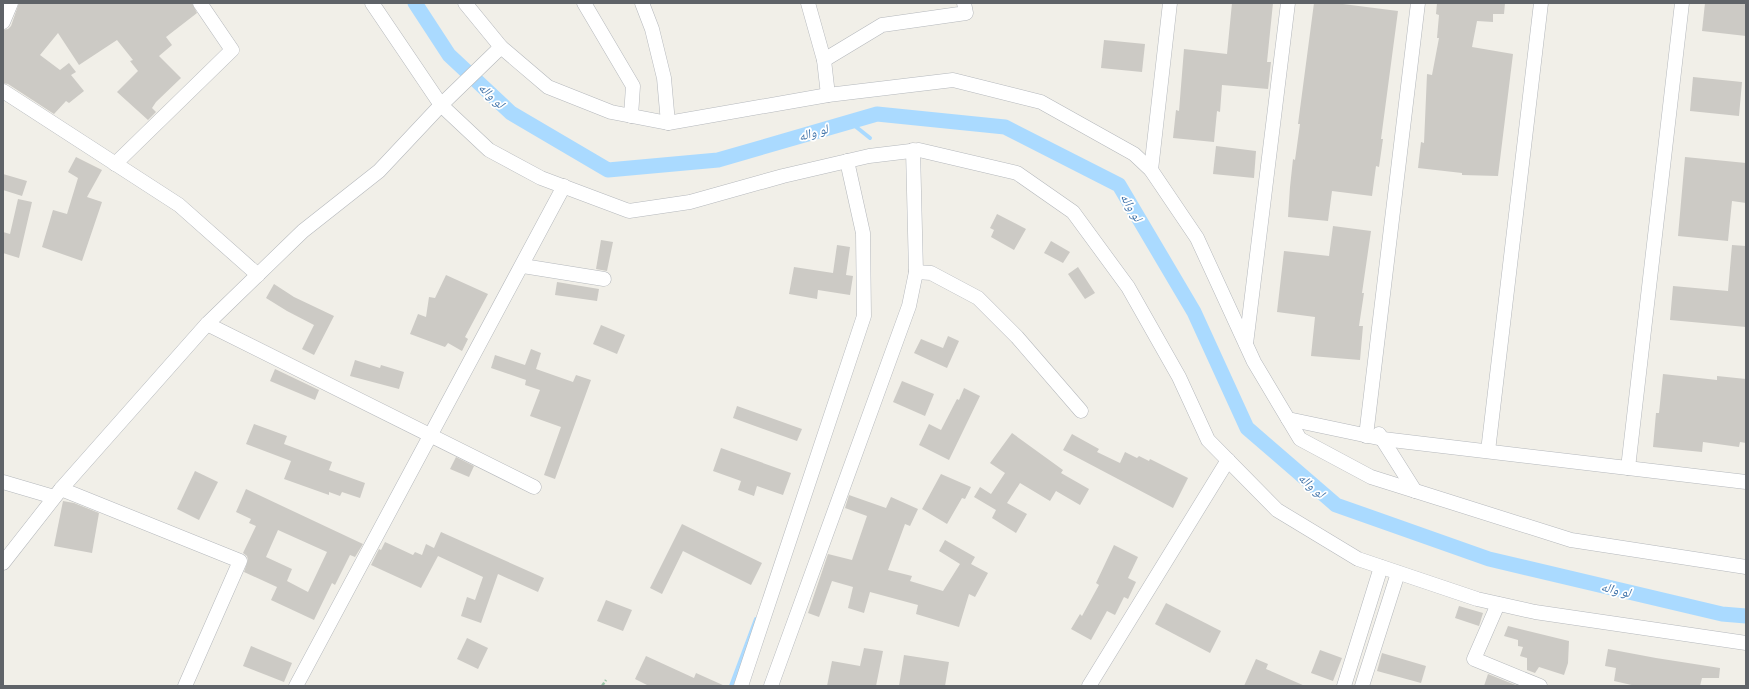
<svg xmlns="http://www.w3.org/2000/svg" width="1749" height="689" font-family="'Golos Text','Noto Naskh Arabic',sans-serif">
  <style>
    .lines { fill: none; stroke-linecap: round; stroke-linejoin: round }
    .stream { stroke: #aadaff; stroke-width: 4 }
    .canal { stroke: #aadaff; stroke-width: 15 }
    .building { fill: #cccac5; fill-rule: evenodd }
    .minor-casing { stroke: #b5b8bc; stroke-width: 15 }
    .path { stroke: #9cc7a9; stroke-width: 2.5; stroke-dasharray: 4 2; stroke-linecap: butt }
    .minor { stroke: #fff; stroke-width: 14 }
    .labels { text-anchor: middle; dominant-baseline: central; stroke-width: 3.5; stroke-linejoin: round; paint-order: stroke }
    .water-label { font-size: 13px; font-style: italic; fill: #4174aa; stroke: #fff }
  </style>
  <rect width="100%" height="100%" fill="#f1efe8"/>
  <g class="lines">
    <g class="stream">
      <polyline points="850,122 870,138"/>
      <polyline points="731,686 756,619"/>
    </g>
    <polyline class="canal" points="415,3 449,55 511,113 608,170 718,160 877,114 1005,127 1119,185 1194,312 1247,428 1336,505 1489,559 1722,614 1746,616"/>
  </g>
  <g class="building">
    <polygon points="19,3 192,3 197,13 166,37 172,45 159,56 181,78 156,102 152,108 156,112 148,120 117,92 138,71 130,61 133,60 117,40 79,65 58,33 40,55 60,70 69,63 76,72 71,75 84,91 69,103 66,101 54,114 8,84 3,83 3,30 8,29 11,26"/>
    <polygon points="1232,3 1273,3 1267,62 1271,62 1268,89 1222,85 1220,112 1217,111 1214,142 1173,138 1176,110 1179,111 1184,49 1227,54"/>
    <polygon points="1314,3 1335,3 1398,11 1381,139 1383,139 1379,167 1376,166 1372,196 1332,191 1328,221 1288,217 1290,187 1293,159 1295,160 1300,124 1298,124"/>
    <polygon points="1437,3 1505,3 1504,14 1493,14 1493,22 1477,21 1472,47 1513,54 1498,176 1462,175 1462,173 1418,168 1421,142 1424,143 1427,74 1432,75 1439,38 1437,38 1439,15 1436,14"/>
    <polygon points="1705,3 1746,3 1746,36 1702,31"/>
    <polygon points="1104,40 1145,44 1142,72 1101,68"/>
    <polygon points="1693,77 1742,82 1739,116 1690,111"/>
    <polygon points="1216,146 1256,151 1254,178 1213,174"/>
    <polygon points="76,157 102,170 87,197 102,202 82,261 42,247 53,210 67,214 78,178 68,172"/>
    <polygon points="1685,157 1746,163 1746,203 1732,201 1728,241 1678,236"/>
    <polygon points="3,174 27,181 22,196 3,190"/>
    <polygon points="18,199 32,202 19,258 3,253 3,232 10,234"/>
    <polygon points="997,214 1026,229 1014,250 991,237 994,230 990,228"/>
    <polygon points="1333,226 1371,231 1362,293 1364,293 1359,326 1363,326 1360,360 1311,356 1315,317 1277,312 1284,251 1329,256"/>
    <polygon points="601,240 613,242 607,271 596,269"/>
    <polygon points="1051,241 1070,252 1063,263 1044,253"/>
    <polygon points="837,245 850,247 846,275 853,276 850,295 818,290 817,299 789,294 794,267 833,273"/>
    <polygon points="1732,245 1746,246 1746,327 1670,320 1673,286 1728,291"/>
    <polygon points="1078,267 1095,293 1085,299 1068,274"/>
    <polygon points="446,275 488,294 465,337 468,339 462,351 448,343 445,347 410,334 418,314 426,317 429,297 435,298"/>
    <polygon points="557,282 599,289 597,301 555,295"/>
    <polygon points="274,284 294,297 334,316 314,355 302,349 314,325 287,311 266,298"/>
    <polygon points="601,325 625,335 617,354 593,344"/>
    <polygon points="948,336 959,341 947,368 914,353 921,339 943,348"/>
    <polygon points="531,349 541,353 536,369 573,382 576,375 591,380 555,479 544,475 561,427 530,416 540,390 525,385 526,380 491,368 495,355 525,365"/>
    <polygon points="355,360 380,368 381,365 404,372 399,389 350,376"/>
    <polygon points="275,369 319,390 315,400 270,381"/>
    <polygon points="1663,374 1717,380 1717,376 1746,379 1746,443 1740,442 1739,447 1703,442 1702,452 1653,447 1656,413 1659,413"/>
    <polygon points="902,381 934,394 925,416 893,402"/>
    <polygon points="964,388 980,396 949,460 919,445 929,424 941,430 957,399 959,400"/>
    <polygon points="737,406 802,429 797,441 733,418"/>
    <polygon points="254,424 287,436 284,444 332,462 329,470 365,483 360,498 342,492 340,496 329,492 329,495 284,479 291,461 246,444"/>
    <polygon points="1012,433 1063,470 1061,473 1089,489 1080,505 1056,491 1050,501 1020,483 1007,503 1027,514 1016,533 992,518 996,510 974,497 980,487 991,494 1005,473 990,463"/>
    <polygon points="1072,434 1099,449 1097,452 1120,463 1125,452 1137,458 1139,456 1149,461 1150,459 1188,478 1173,508 1063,450"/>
    <polygon points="721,448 791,473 783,495 757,486 754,496 738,490 741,481 713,471"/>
    <polygon points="456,457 474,466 469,477 450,469"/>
    <polygon points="195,471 218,482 199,520 177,509"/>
    <polygon points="941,474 971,487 965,499 962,498 947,524 922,509"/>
    <path d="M246 489 363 544 355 557 350 555 335 585 332 583 314 620 271 600 277 587 244 572 248 560 247 556 243 553 256 526 249 523 251 519 236 512ZM278 530 327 552 308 592 287 581 292 569 266 557Z"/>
    <polygon points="849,495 886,508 891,497 918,509 910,526 905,524 888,570 912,576 910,581 943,591 960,564 939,551 945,540 975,557 971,564 988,573 975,597 969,594 959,627 916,614 918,605 870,592 864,613 848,608 853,587 832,581 819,617 808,613 828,554 852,560 867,516 845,508"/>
    <polygon points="63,501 74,503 99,513 92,553 54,546"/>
    <polygon points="682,524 762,563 751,585 683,551 662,594 650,588"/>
    <polygon points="441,532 544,578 538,592 498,574 481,623 461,616 467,597 475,600 483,577 438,556 421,588 371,565 379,549 381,550 385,542 413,555 415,552 422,555 426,544 434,548"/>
    <polygon points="1114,545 1138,557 1128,578 1136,582 1128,599 1124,597 1115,615 1107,611 1091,640 1071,629 1080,614 1082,616 1099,585 1096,583"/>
    <polygon points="606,600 632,610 623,631 597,621"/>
    <polygon points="1166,603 1221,631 1210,653 1155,624"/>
    <polygon points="1459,606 1483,613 1479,626 1455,618"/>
    <polygon points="1508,626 1569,641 1568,663 1564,675 1539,667 1535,673 1527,670 1527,658 1520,656 1523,647 1518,646 1518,640 1504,636"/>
    <polygon points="467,638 488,648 478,669 457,659"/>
    <polygon points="251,646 292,663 284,682 243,666"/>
    <polygon points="864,648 883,651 876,686 827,686 832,661 860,666"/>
    <polygon points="1608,649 1656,658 1720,668 1719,678 1702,678 1700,686 1636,686 1614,681 1616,668 1605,666"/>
    <polygon points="1320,650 1342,658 1333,681 1311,673"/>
    <polygon points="1382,653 1426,666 1421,683 1377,671"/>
    <polygon points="904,655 949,662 945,686 899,686"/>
    <polygon points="646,656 694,678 696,673 725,686 649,686 635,679"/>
    <polygon points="1256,659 1268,664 1266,669 1305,686 1244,686"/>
    <polygon points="1488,674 1518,686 1484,686"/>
  </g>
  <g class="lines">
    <defs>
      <g id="minor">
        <polyline points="372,3 441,105 489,150 541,178 629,211 690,202 783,176 869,156 919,150 1017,173 1073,212 1128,287 1179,377 1208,440 1277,510 1358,559 1477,599 1535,612 1746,643"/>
        <polyline points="465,3 501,47 548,87 611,112 668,123 828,95 953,80 1041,102 1134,154 1151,170 1197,238 1254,362 1300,439 1371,477 1571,540 1746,567"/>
        <polyline points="584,3 633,86 631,116"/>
        <polyline points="642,3 652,29 664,78 668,123"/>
        <polyline points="808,3 824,60 828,95"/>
        <polyline points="3,22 11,3"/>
        <polyline points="824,60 882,25 966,13 964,3"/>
        <polyline points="3,91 179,205 258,275"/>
        <polyline points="115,164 232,50 200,3"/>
        <polyline points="1151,170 1170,3"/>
        <polyline points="523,266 604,279"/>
        <polyline points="916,272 931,273 978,298 1017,337 1081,411"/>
        <polyline points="207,324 534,487"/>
        <polyline points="1246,344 1288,3"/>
        <polyline points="1288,419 1383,439 1746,482"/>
        <polyline points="1379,434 1415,491"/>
        <polyline points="1366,436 1418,3"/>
        <polyline points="1488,451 1541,3"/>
        <polyline points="1628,468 1682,3"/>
        <polyline points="3,482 54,497"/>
        <polyline points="61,489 240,561 185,686"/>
        <polyline points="3,563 61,489 207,324 303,231 379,171 441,105 501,47"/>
        <polyline points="1498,604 1474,659 1540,686"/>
        <polyline points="296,686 564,186"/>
        <polyline points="741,686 864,316 863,233 847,161"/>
        <polyline points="771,686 909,306 916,272 913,150"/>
        <polyline points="1089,686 1228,460"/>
        <polyline points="1344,686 1381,567"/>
        <polyline points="1362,686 1398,573"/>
      </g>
    </defs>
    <use href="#minor" class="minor-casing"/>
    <polyline class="path" points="602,686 606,680"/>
    <use href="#minor" class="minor"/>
  </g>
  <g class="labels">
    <g class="water-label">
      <text transform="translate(492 95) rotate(43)">لو واله</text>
      <text transform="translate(813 132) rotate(-16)">لو واله</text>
      <text transform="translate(1132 207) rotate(59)">لو واله</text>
      <text transform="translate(1312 485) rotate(41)">لو واله</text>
      <text transform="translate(1616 589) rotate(13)">لو واله</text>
    </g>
  </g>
  <rect width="1749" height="689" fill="none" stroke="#5f6368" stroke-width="8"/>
</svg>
